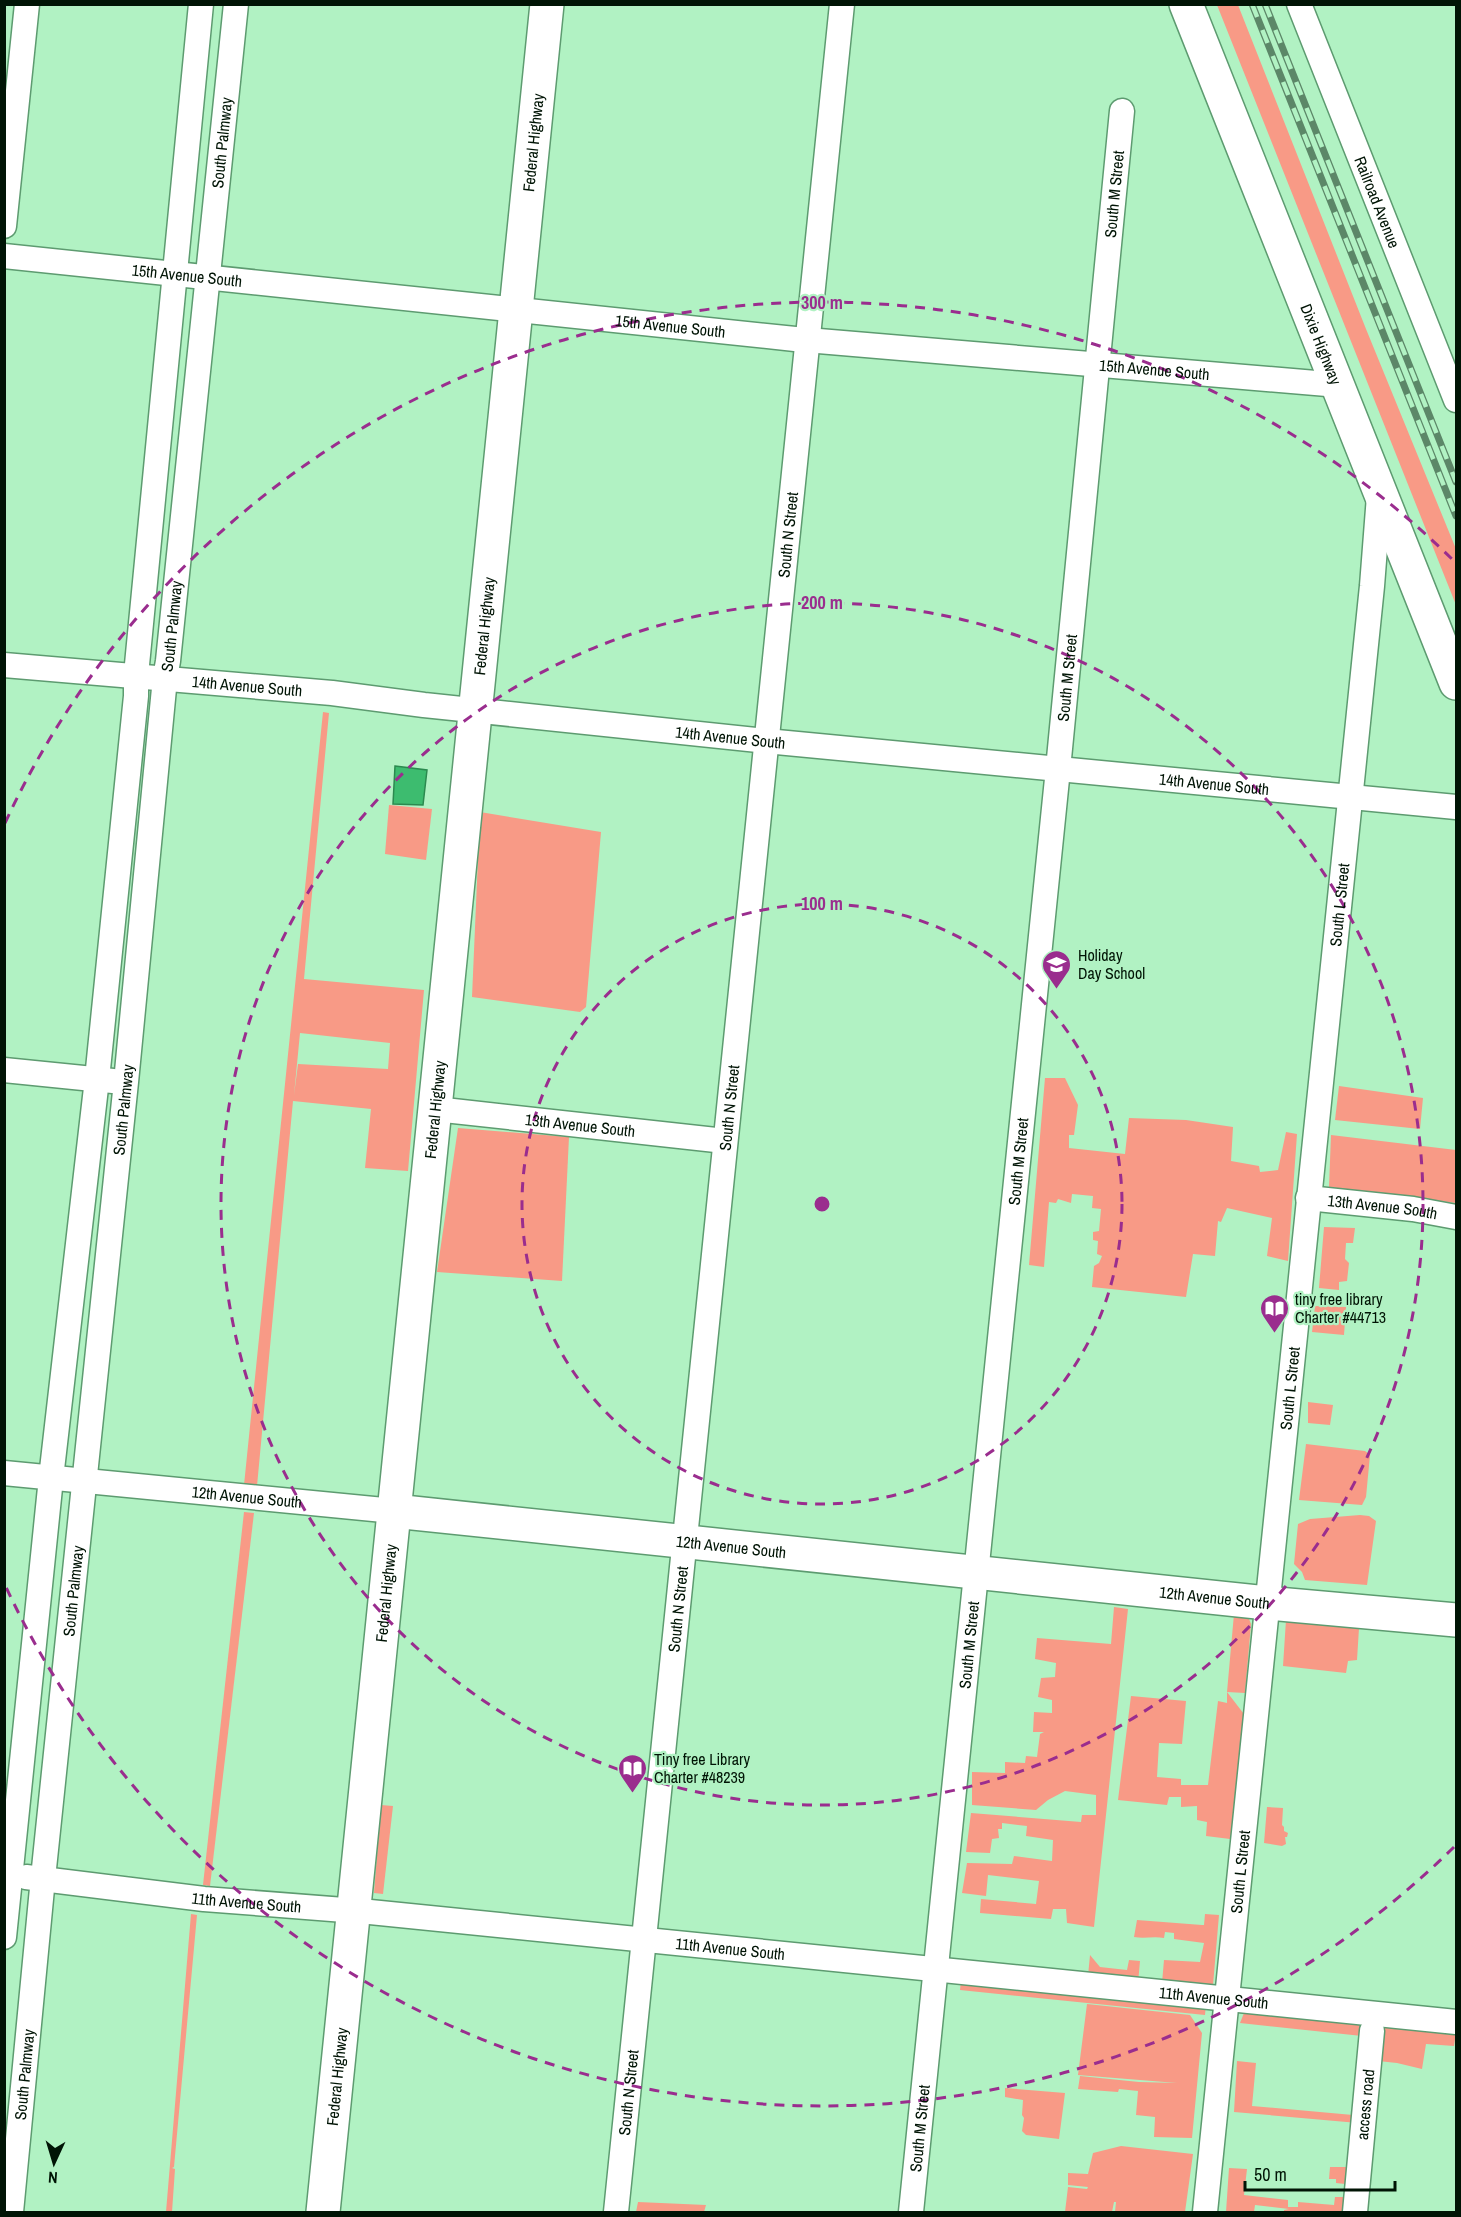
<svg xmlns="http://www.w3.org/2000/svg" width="1461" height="2217" font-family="'Archivo Narrow',sans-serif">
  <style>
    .green { fill: #f89a86; fill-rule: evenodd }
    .water { fill: #3dbc6f; stroke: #2b8a4f; stroke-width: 1.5 }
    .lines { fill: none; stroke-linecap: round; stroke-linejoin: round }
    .street-casing { stroke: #5d9b70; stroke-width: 27 }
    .secondary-casing { stroke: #5d9b70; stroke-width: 36 }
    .primary-casing { stroke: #5d9b70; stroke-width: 36 }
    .street { stroke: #fff; stroke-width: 24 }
    .secondary { stroke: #fff; stroke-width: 33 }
    .primary { stroke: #fff; stroke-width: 33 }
    .rail-casing { stroke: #5c8768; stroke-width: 7 }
    .rail { stroke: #b1f2c3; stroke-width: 4.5; stroke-dasharray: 14; stroke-linecap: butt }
    .ring { fill: none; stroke: #9a2d8e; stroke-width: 3; stroke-dasharray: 10 8 }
    .labels { text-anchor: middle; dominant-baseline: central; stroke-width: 4.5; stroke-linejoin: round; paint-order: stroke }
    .street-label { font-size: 16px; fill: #001405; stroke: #b1f2c3 }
    .poi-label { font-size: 16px; fill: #001405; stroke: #b1f2c3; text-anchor: start }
    .centre { fill: #9a2d8e; stroke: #b1f2c3; stroke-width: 3 }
    .ring-label { font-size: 18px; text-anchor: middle; font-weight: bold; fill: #9a2d8e; stroke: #b1f2c3; stroke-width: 4.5; stroke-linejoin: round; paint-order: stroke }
  </style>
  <rect width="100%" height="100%" fill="#b1f2c3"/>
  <g class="green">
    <polygon points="1217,5 1238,5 1366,329 1456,549 1456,605"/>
    <path d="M323 712 329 713 304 979 424 990 408 1171 365 1168 371 1109 293 1101 257 1486 244 1485ZM300 1033 390 1043 388 1069 298 1064 294 1095Z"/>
    <polygon points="389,805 432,809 426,860 385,854"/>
    <polygon points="480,812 601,832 586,1007 580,1012 472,997"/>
    <polygon points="1045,1078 1065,1078 1078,1105 1074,1135 1069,1135 1069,1148 1125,1154 1129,1118 1186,1120 1233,1127 1231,1161 1259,1166 1260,1172 1278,1170 1286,1132 1297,1134 1288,1261 1267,1256 1272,1218 1227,1208 1221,1222 1218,1221 1215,1256 1193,1254 1186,1297 1092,1287 1094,1266 1099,1263 1102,1256 1097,1254 1098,1241 1093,1240 1093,1232 1099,1231 1101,1209 1092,1208 1093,1196 1072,1194 1071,1203 1058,1199 1056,1203 1049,1202 1044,1267 1029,1265"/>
    <polygon points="1339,1086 1423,1098 1420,1129 1335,1120"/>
    <polygon points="458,1128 569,1137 562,1281 437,1272"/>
    <polygon points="1331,1135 1456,1150 1456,1203 1329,1187"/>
    <polygon points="1324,1227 1355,1228 1353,1243 1346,1243 1345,1259 1349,1263 1347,1281 1339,1282 1339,1290 1319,1288"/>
    <polygon points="1315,1306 1346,1307 1344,1335 1312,1332"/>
    <polygon points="1308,1402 1333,1405 1330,1425 1308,1423"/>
    <polygon points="1306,1444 1365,1451 1370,1455 1366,1497 1362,1505 1299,1500"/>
    <polygon points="244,1512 254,1513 210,1886 203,1885"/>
    <polygon points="1360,1515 1369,1516 1376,1521 1367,1585 1305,1580 1302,1572 1294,1564 1298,1524 1310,1519"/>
    <polygon points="1114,1607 1128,1609 1094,1927 1067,1923 1066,1909 1053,1909 1051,1919 980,1913 981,1899 1036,1904 1039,1881 988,1875 986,1896 962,1893 967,1863 1012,1864 1014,1856 1052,1861 1053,1840 1026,1836 1027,1826 1002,1823 1002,1829 998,1829 999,1838 992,1839 990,1853 966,1852 971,1813 1081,1822 1082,1815 1096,1815 1096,1795 1065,1791 1048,1800 1036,1810 972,1805 972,1772 1005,1773 1005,1762 1025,1763 1026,1756 1037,1757 1040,1734 1044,1732 1033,1732 1034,1712 1052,1713 1052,1700 1038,1697 1041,1678 1055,1677 1056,1663 1035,1659 1037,1638 1111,1644"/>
    <polygon points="1234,1614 1247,1614 1251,1624 1245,1693 1227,1692 1247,1718 1238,1840 1206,1836 1207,1822 1197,1820 1197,1806 1181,1807 1181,1797 1169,1797 1167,1805 1118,1800 1131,1696 1186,1701 1182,1744 1159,1743 1157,1777 1181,1779 1181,1785 1208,1785 1218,1701 1227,1703 1227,1692"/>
    <polygon points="1286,1620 1359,1628 1357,1660 1348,1661 1346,1673 1283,1666"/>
    <polygon points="381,1805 393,1806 383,1894 374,1893"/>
    <polygon points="1267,1807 1283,1808 1282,1825 1284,1827 1284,1831 1288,1833 1287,1837 1285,1837 1286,1844 1282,1846 1264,1843"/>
    <polygon points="191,1914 197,1915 174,2167 172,2168 175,2169 172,2212 166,2212"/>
    <path d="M1205 1914 1219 1915 1213 1985 1207 1988 1162 1983 1164 1960 1200 1962 1204 1943 1174 1939V1933L1165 1932 1164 1938C1153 1936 1145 1939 1134 1937L1137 1920 1202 1925H1204Z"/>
    <polygon points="1090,1955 1100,1967 1127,1970 1129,1960 1140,1961 1138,1983 1088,1976"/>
    <polygon points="961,1981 1206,2004 1205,2015 960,1990"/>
    <polygon points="1087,2004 1190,2015 1202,2033 1192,2138 1154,2137 1155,2117 1136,2115 1138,2091 1119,2089 1118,2092 1078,2089 1080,2076 1139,2082 1177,2083 1078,2075"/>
    <polygon points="1249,2011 1456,2033 1454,2046 1426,2044 1422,2069 1397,2063 1378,2061 1358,2212 1284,2212 1284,2210 1289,2209 1255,2205 1254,2212 1226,2212 1229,2168 1247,2169 1244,2195 1288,2200 1288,2207 1298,2207 1298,2202 1334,2205 1335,2197 1345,2197 1345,2184 1336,2183 1336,2179 1329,2179 1330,2167 1353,2167 1358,2123 1234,2112 1237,2061 1256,2063 1252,2106 1353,2115 1362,2036 1240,2023 1244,2013"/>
    <polygon points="1005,2088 1065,2093 1059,2139 1026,2135 1022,2131 1024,2118 1022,2115 1023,2100 1005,2097"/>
    <polygon points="1121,2146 1193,2154 1185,2212 1115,2212 1116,2202 1114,2202 1112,2212 1065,2212 1068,2187 1087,2189 1088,2187 1068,2185 1068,2173 1088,2174 1093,2153"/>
    <polygon points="638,2202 706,2205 704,2212 636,2212"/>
  </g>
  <polygon class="water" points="395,766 427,770 423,805 393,804"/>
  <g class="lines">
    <defs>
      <g id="street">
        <path id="s1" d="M1299 4 1456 400"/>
        <polyline points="4,226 27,4"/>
        <path id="s2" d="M4 256 795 339 1339 385"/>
        <path id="s3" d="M4 665 332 693 424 705 766 741 1456 807"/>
        <polyline points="4,1070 113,1081"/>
        <path id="s4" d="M435 1109 725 1141"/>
        <path id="s5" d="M1308 1198 1413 1209 1456 1217"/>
        <path id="s6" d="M4 1473 394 1511"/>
        <path id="s7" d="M26 1877 204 1899 370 1912 1456 2022"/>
        <polyline points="4,1937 51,1478 97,1079 136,696 136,675 201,4"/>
        <path id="s8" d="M11 2212 43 1878 126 1082 165 678 168 661 236 4"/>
        <path id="s9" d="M616 2212 842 4"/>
        <path id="s10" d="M911 2212 1058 769 1122 111"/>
        <path id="s11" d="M1205 2212 1372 586 1379 496"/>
        <path id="s12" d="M1355 2212 1372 2031"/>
      </g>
      <g id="secondary">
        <path id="s13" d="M394 1511 1267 1603 1456 1620"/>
        <path id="s14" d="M323 2212 547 4"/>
      </g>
      <g id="primary">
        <path id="s15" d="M1186 4 1456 683"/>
      </g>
    </defs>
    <use href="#street" class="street-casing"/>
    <use href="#secondary" class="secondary-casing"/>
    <use href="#primary" class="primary-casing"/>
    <use href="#street" class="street"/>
    <use href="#secondary" class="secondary"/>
    <use href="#primary" class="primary"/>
    <defs>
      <g id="rail">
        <polyline points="1252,4 1456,516"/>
        <polyline points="1265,4 1456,482"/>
      </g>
    </defs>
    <use href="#rail" class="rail-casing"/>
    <use href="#rail" class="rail"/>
  </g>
  <g class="ring">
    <circle cx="822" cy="1204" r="300"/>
    <circle cx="822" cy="1204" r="601"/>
    <path d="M1454 1847A901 901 0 0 1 5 1585M5 823A901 901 0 0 1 1454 561"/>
  </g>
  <defs>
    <symbol id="school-pin" viewBox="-11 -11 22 30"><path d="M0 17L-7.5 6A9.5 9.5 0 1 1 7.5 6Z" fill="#9a2d8e" stroke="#b1f2c3"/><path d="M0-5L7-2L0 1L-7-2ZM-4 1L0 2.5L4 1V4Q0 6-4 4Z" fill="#fff"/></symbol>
    <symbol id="library-pin" viewBox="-11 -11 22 30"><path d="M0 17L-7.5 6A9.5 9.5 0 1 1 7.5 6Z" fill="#9a2d8e" stroke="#b1f2c3"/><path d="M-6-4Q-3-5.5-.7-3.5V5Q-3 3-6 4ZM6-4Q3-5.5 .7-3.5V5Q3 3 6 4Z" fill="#fff"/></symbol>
  </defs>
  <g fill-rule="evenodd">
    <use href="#school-pin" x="1040" y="948" width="33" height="45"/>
    <use href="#library-pin" x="1258" y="1292" width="33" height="45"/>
    <use href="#library-pin" x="616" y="1752" width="33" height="45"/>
  </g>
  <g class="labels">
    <g class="street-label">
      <text stroke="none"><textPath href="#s14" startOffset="2080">Federal Highway</textPath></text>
      <text stroke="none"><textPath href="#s8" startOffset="2080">South Palmway</textPath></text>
      <text stroke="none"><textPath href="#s10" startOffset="2028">South M Street</textPath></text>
      <text stroke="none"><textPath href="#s1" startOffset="213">Railroad Avenue</textPath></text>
      <text stroke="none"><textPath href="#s2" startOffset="184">15th Avenue South</textPath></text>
      <text stroke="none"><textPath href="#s2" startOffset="670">15th Avenue South</textPath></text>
      <text stroke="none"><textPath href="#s15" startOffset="366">Dixie Highway</textPath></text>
      <text stroke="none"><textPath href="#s2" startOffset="1156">15th Avenue South</textPath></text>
      <text stroke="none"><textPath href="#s9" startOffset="1686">South N Street</textPath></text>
      <text stroke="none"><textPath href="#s8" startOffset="1594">South Palmway</textPath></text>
      <text stroke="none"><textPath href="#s14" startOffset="1594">Federal Highway</textPath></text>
      <text stroke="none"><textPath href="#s10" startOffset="1542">South M Street</textPath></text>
      <text stroke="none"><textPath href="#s3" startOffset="244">14th Avenue South</textPath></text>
      <text stroke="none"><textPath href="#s3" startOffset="730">14th Avenue South</textPath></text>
      <text stroke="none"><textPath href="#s3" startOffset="1216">14th Avenue South</textPath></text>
      <text stroke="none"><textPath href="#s11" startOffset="1314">South L Street</textPath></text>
      <text stroke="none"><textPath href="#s9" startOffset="1110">South N Street</textPath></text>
      <text stroke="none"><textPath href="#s8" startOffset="1108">South Palmway</textPath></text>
      <text stroke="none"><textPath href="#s14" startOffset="1108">Federal Highway</textPath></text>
      <text stroke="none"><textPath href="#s4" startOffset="146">13th Avenue South</textPath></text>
      <text stroke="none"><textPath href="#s10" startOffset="1056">South M Street</textPath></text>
      <text stroke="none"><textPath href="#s5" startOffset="75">13th Avenue South</textPath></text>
      <text stroke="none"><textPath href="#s11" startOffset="828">South L Street</textPath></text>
      <text stroke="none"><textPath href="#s6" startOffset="244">12th Avenue South</textPath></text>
      <text stroke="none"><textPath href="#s13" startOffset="339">12th Avenue South</textPath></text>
      <text stroke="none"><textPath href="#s8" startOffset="624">South Palmway</textPath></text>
      <text stroke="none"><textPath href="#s14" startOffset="622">Federal Highway</textPath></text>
      <text stroke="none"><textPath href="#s13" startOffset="825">12th Avenue South</textPath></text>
      <text stroke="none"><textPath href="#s9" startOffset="606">South N Street</textPath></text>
      <text stroke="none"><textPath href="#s10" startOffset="570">South M Street</textPath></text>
      <text stroke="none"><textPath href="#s11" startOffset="342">South L Street</textPath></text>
      <text stroke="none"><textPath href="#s7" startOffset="222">11th Avenue South</textPath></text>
      <text stroke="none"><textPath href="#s7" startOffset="708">11th Avenue South</textPath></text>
      <text stroke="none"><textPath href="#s7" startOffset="1194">11th Avenue South</textPath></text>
      <text stroke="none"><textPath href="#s8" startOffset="138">South Palmway</textPath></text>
      <text stroke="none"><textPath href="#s14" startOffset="136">Federal Highway</textPath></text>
      <text stroke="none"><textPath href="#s9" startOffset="120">South N Street</textPath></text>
      <text stroke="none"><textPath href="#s12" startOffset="108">access road</textPath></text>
      <text stroke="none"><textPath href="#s10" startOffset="84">South M Street</textPath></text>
    </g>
    <g class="poi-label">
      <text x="1078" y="955">Holiday<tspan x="1078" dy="18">Day School</tspan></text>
      <text x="1295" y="1299">tiny free library<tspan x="1295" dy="18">Charter #44713</tspan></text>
      <text x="654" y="1759">Tiny free Library<tspan x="654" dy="18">Charter #48239</tspan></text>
    </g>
  </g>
  <circle cx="822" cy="1204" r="9" class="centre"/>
  <g class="ring-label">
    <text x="822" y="309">300 m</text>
    <text x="822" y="609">200 m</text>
    <text x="822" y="910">100 m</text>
  </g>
  <rect width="1461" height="2217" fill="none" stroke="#001405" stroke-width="12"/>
  <g transform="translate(54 2163) rotate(184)" stroke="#b1f2c3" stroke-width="4.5" paint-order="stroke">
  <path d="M0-4.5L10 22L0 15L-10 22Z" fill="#001405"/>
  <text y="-9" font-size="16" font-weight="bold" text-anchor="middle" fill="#001405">N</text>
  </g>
  <path d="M1245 2181v9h150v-9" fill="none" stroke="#001405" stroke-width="3"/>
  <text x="1254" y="2181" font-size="18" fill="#001405" stroke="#b1f2c3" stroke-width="4.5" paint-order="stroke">50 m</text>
</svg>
